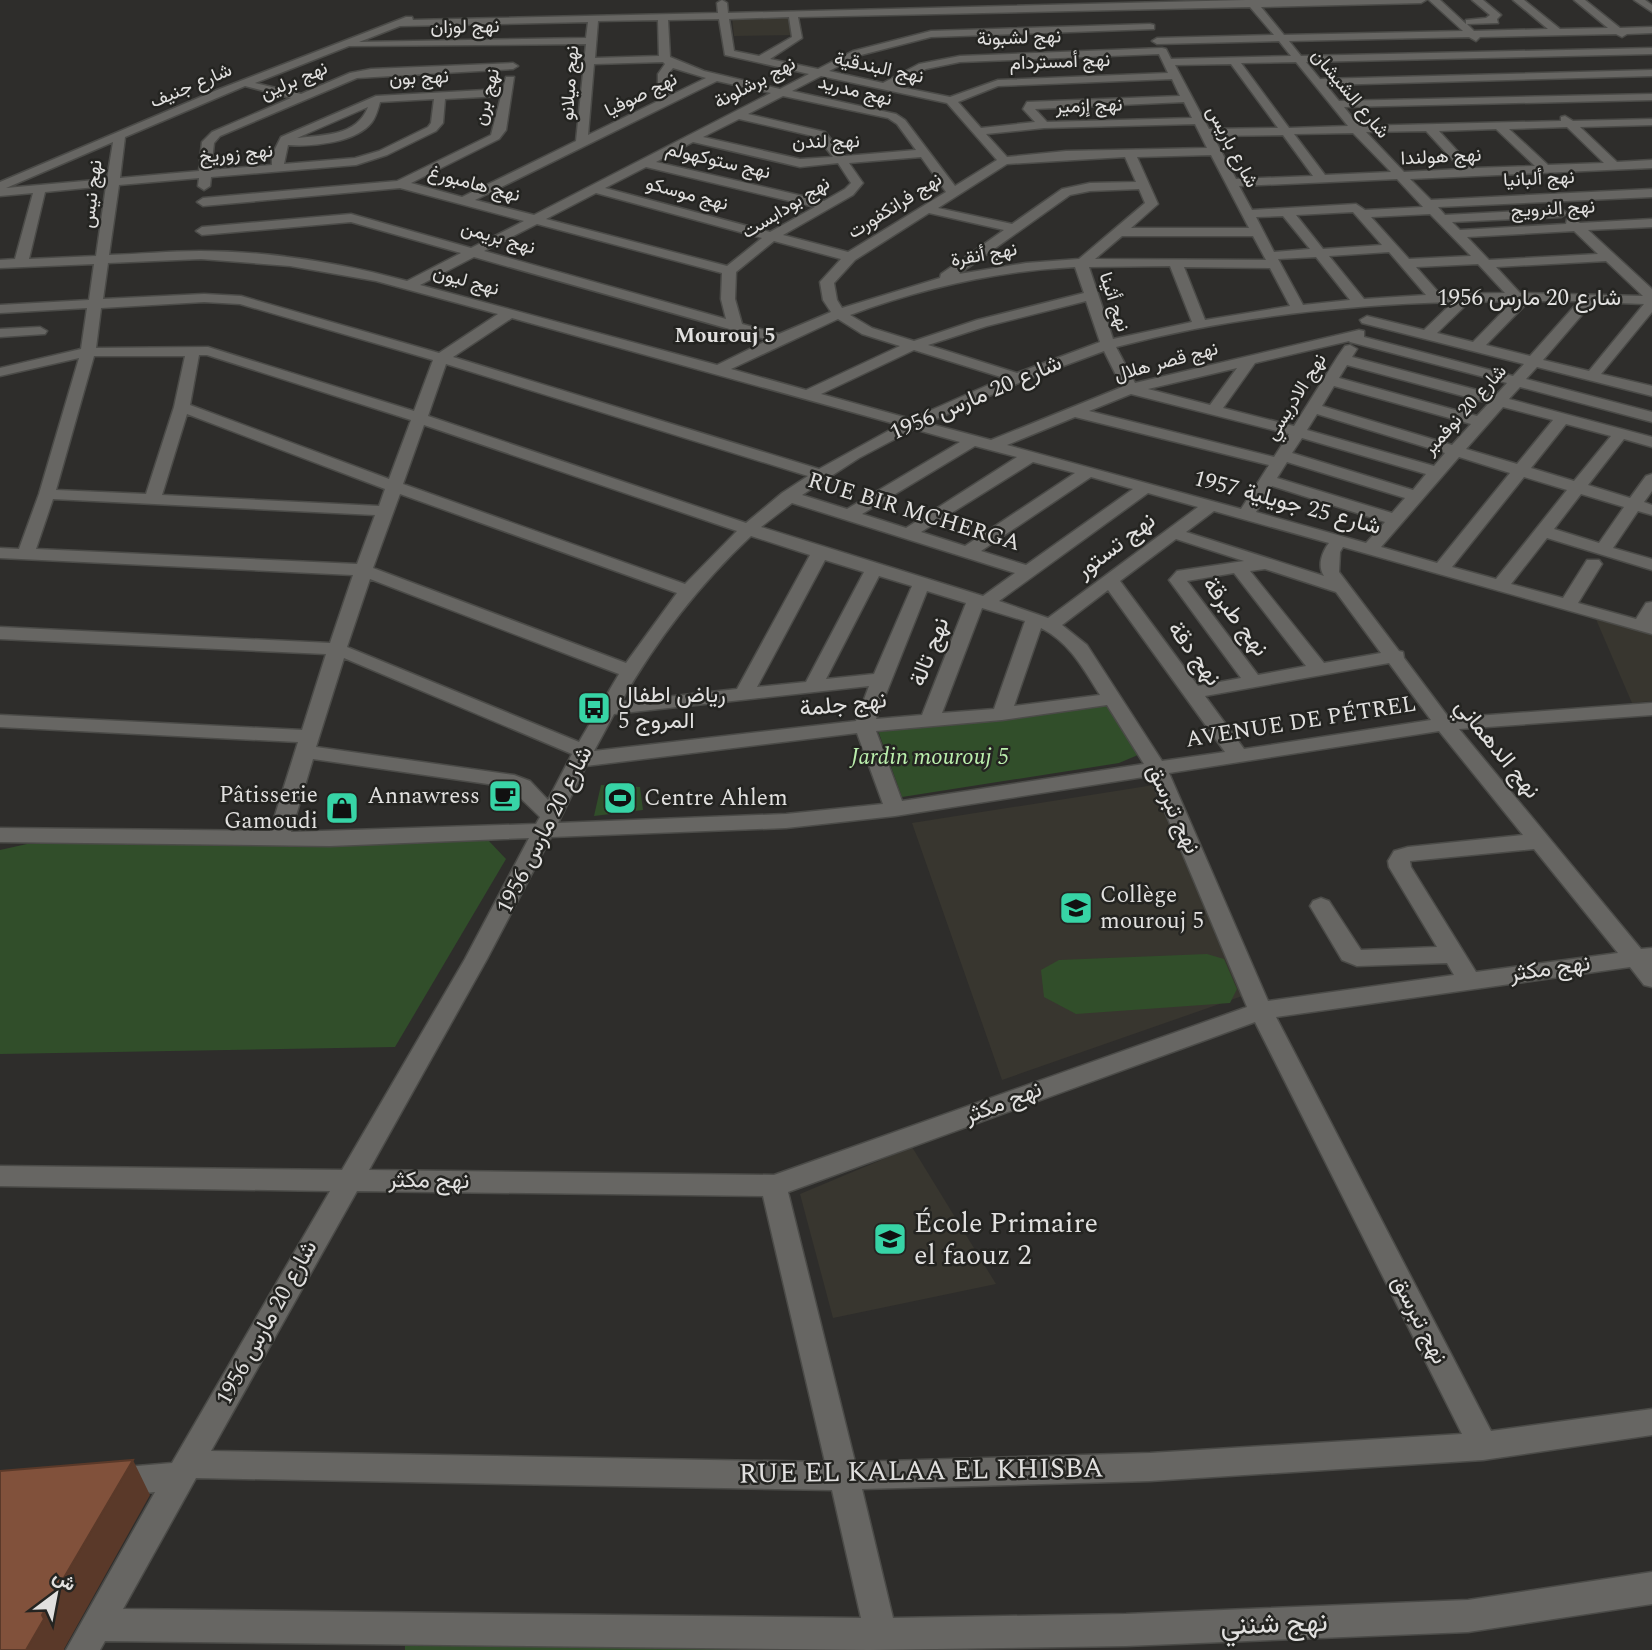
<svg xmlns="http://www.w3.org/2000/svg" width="1652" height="1650" font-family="Spectral,Vazirmatn,serif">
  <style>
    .built { fill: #38362f }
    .green { fill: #314e2a }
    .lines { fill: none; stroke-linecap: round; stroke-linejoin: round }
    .minor-casing { stroke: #4b4b48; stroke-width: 3 }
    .minor { fill: #676663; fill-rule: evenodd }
    .shaded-wall { fill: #5a3929 }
    .building { fill: #81513b; stroke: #5a3929; stroke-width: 2 }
    .labels { text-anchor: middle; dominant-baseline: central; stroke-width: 5; stroke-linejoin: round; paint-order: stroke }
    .far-street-label { font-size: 19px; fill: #e1e0df; stroke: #242421 }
    .far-quarter-label { font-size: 21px; font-weight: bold; fill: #e1e0df; stroke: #242421 }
    .street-label { font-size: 23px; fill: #e1e0df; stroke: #242421 }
    .poi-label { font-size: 23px; fill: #e1e0df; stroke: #242421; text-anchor: start }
    .park-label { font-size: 23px; font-style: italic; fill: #bbefad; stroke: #242421 }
    .near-poi-label { font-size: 28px; fill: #e1e0df; stroke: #242421; text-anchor: start }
    .near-street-label { font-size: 28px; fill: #e1e0df; stroke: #242421 }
  </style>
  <rect width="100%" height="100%" fill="#2e2d2b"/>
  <g class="built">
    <polygon points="732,17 794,17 798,35 734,36"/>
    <polygon points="1595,617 1652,634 1652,701 1632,703"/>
    <polygon points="1154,785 1248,994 1002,1080 912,823"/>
    <polygon points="912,1147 996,1284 833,1318 800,1194"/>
  </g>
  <g class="green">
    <polygon points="1112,703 1145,752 1119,763 902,797 877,728"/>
    <polygon points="601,785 640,787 643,810 594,816"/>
    <polygon points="488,840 506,859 395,1047 0,1054 0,850 27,844"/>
    <polygon points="1207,954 1224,959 1237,989 1230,1003 1076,1014 1044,997 1041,970 1059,960"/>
    <polygon points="405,1646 730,1647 730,1650 405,1650"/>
  </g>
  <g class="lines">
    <defs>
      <g id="minor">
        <path d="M722 0 727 3 728 13 1245 0H1426L1421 3 1261 7 1284 35 1463 31 1429 0H1440L1466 24V20L1486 18 1490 15 1472 0H1483L1501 15 1497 19 1498 23 1467 24 1474 31 1548 29 1513 0H1524L1560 29 1608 28 1574 0H1585L1620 28 1652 27V33L1627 34 1622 37 1616 34 1480 37 1476 41 1469 37 1289 41 1301 56 1652 48V54L1306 62 1320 79 1652 70V76L1326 85 1339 101 1652 94V100L1344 107 1359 126 1561 121V117L1565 116 1573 121 1652 119V125L1580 127 1617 162 1652 160V168L1410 179 1431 200 1652 189V197L1438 207 1445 215 1561 209 1567 213 1561 217 1452 222 1460 230 1566 224 1567 219 1571 218 1580 223 1652 219V227L1588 230 1652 289V312L1601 374 1652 386V396L1537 367 1526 379 1652 412V422L1520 387 1509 399 1652 437V447L1624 439 1588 485 1630 498 1646 476 1652 474V491L1644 502 1652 505V515L1638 511 1613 548 1652 559V570L1547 538 1511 584 1563 598 1587 560H1599L1602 564 1578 603 1636 619 1646 603 1652 602V634L1343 547 1340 552 1339 572 1399 651 1403 652 1404 658 1449 718 1652 703V715L1459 729 1641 949 1652 948V987L1644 985 1630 967 1276 1017 1491 1431 1652 1409V1435L1483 1460 1150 1481 862 1489 893 1618 1126 1614 1468 1600 1652 1572V1604L1468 1632 1126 1646 869 1650 105 1641 100 1650H66L155 1492 114 1496 103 1492 99 1482 103 1472 114 1468 172 1463 330 1191 0 1186V1166L342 1170 465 959 529 838 330 846 0 842V828L270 831 298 742 0 727V715L302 730 326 654 0 639V627L330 643 353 575 0 558V548L19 549 39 494 79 358 0 376V368L81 349 87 308 0 313V305L89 300 94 264 0 268V260L15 259 33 193 0 196V182L217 90 406 17H412L413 20 718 13 717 3ZM1250 7 1274 35 1157 38 1152 41 1157 44 1279 41 1291 56 1171 59 1166 49 1162 48 960 56 919 64 883 83 829 71 861 55 931 37 1154 29V25L1150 24 931 31 853 51 818 69 770 59 802 38 798 17ZM789 17 792 37 759 56 734 51 729 19ZM719 19 725 55 809 74 780 89 704 71 670 57 668 20ZM658 20 659 56 595 58 598 21ZM588 22 586 38 359 42 400 26ZM586 44 576 141 462 197 411 183 499 139 506 130 514 77H506L503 89 376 96 281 137 272 155V165L211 170 214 143 220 136 357 78 513 69 518 66 513 63 371 69 350 73 301 94 255 83 349 46ZM1159 54 1168 73 998 80 950 97 895 86 926 69 960 62ZM663 62 665 64 658 74V101L588 135 594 64ZM1296 62 1348 126 1289 128 1241 63ZM1231 64 1278 128 1209 129 1175 65ZM673 68 706 78 669 96 668 74ZM821 76 947 103 997 160 955 186 905 120 896 114 792 91ZM1172 79 1180 96 1027 102 1023 109 1035 122 981 128 958 102 998 86ZM717 81 771 93 534 215 475 200ZM245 86 291 98 212 132 202 142 199 171 120 178 125 137ZM501 96 491 135 397 181 203 198 197 202 203 206 400 188 524 221 471 248 351 214 202 227 196 231 202 235 351 222 461 253 407 281C341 263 268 251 200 251 170 251 139 254 109 255L119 185 199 178 198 186 204 190 210 186 211 177 356 165 387 155 436 131 443 123 445 99ZM783 96 888 118 897 124 916 150 845 156 825 132 748 114ZM434 99 431 123 428 127 379 151 355 158 284 164 288 145C311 147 356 143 372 122 376 117 378 109 380 102ZM1184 102 1192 118 1047 122 1035 109ZM368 107C357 136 324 135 297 138ZM739 119 817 137 833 157 800 159 703 137ZM1195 124 1207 148 1066 151 1007 157 986 134 1044 128ZM1567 127 1604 163 1548 165 1509 129ZM1496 129 1535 166 1473 168 1439 131ZM1426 131 1461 169 1404 172 1366 132ZM1353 133 1391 172 1325 175 1294 134ZM1283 135 1313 176 1236 179 1213 136ZM113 142 107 179 6 188ZM693 142 800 167 838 163 851 183 845 189 824 201 656 162ZM1211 155 1249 228H1131L1158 204 1137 157ZM921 157 946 192 848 252 783 235 853 195 863 183 849 163ZM1125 157 1136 182 1090 183 1062 189 1012 224 938 208 1007 164ZM646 167 815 207 770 232 605 188ZM1397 179 1423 207 1365 210 1356 204 1252 210 1239 186ZM106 186 96 256 29 259 45 192ZM1139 189 1145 203 1079 259 1026 263 959 274 1070 195 1090 191ZM596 193 762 238 727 266 546 219ZM1353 212 1382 245 1323 249 1296 215ZM929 213 1004 230 941 274 940 278 842 308 837 300 834 283 855 260ZM1430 214 1471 256 1409 259 1371 217ZM1283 216 1310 249 1274 252 1256 217ZM537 224 722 273 721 299 726 319 484 251ZM1574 231 1598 254 1489 260 1467 237ZM1122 236H1253L1266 260 1095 259ZM774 241 841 259 820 282 823 300 831 312 779 334 742 324 735 299 736 272ZM1389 252 1426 295 1364 299 1329 256ZM474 257 768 340 717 365 420 285ZM1316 257 1350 300 1303 305 1278 259ZM201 259 290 266 376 281 498 314 439 353 241 296 204 294 103 299 108 263ZM1606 261 1643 296 1520 293 1496 267ZM1478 264 1505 293 1440 294 1416 267ZM1170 266 1192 322 1113 339 1089 267ZM1075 267 1084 293 977 320 914 341 872 328 850 315C923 288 997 271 1075 267ZM1184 267 1270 268 1290 306 1205 320ZM1086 301 1100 342 1017 373 928 345 987 326ZM1513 301 1473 342 1437 333 1469 302ZM1529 301H1579L1530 356 1486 345ZM204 302 240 304 433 360 414 411 208 347 96 348 101 308ZM1453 302 1424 330 1367 316 1360 320 1362 323 1524 364 1513 376 1364 337V331L1359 330 1135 383 1116 347C1225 318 1340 305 1453 302ZM1593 302 1644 304 1589 371 1543 360ZM512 318 899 425 819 469 453 357ZM838 319 862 334 900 346 806 390 731 369ZM1349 341 1350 342 1507 383 1496 395 1352 357 1357 349 1350 345 1345 346 1338 356 1294 426 1223 408 1255 363ZM914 350 1004 378 911 419 821 394ZM1104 351 1122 387 991 440 927 423 1028 379ZM199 355H207L411 420 389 479 190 405ZM94 356H185L174 407 146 494 56 490ZM446 364 808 476 782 493 746 523 428 416ZM1347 365 1489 403 1477 416 1339 378ZM1237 368 1210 405 1148 389ZM1334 386 1471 424 1452 445 1322 406ZM1131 394 1289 434 1274 457 1089 411ZM1503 407 1553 420 1517 464 1466 449ZM187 414 385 489 379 506 162 495ZM1317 414 1445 453 1434 466 1307 430ZM1075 417 1269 465 1241 509 1007 445ZM1566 424 1611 436 1574 481 1531 468ZM424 425 737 531 685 584 403 484ZM914 429 960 442 847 509 802 495 859 458ZM1302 438 1426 474 1413 490 1292 453ZM975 446 1017 457 906 528 862 514ZM1459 457 1510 473 1437 563 1381 547ZM1033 462 1075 473 965 546 921 532ZM1287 462 1405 498 1392 513 1277 478ZM1091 477 1133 489 1026 565 981 551ZM1524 477 1567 490 1496 579 1452 567ZM1272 486 1385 522 1366 543 1256 512ZM1148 493 1198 507 1048 618 999 601ZM400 494 677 593 626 663 373 568ZM1581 494 1624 507 1599 543 1554 529ZM53 499 375 515 357 564 36 549ZM792 503 1015 573 983 596 761 527ZM1214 511 1329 543C1322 552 1317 566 1324 576L1186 532ZM751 536 810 555 737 689 621 702C657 639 699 585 751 536ZM1176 539 1244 561 1177 571 1169 580 1241 678 1198 686 1120 581ZM825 560 864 572 806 682 757 687ZM1265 569 1336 592 1381 653 1324 663 1250 571ZM1234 573 1306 666 1258 675 1187 581ZM879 576 912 586 874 674 826 679ZM370 579 619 674 579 742 347 647ZM1108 590 1225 752 1162 761 1087 645 1062 625ZM927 591 966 603 922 715 876 719ZM982 608 1025 621 994 709 942 713ZM1041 628C1070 643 1083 668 1100 695L1014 706ZM344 658 572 754 548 800 530 781 514 775 316 747ZM1389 663 1431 720 1244 749 1205 696ZM869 686 856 721 594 751 614 714ZM1107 705 1144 764 902 801 876 731 1002 720ZM1439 731 1523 835 1408 847 1394 851 1388 861 1389 867 1437 947 1361 950 1329 901 1321 898 1313 901 1310 906 1342 960 1357 966 1447 963 1454 975 1268 1001 1169 773ZM857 733 883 804 786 814 558 823 586 766ZM313 759 509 787 540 817 536 824 291 832ZM1150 776 1247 1007 774 1175 369 1170 487 959 551 837 786 828 895 816ZM1534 849 1618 953 1476 972 1411 867 1410 861ZM1255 1022 1462 1434 1150 1453 855 1462 788 1192ZM357 1191 763 1196 825 1462 211 1451ZM196 1478 832 1490 861 1618 123 1609Z"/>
        <polygon points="1634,0 1645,0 1652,5 1652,12"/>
        <polygon points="40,327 47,331 45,334 0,337 0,329"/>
      </g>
    </defs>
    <use href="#minor" class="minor-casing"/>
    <use href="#minor" class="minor"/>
  </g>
  <polygon class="shaded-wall" points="133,1460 150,1495 64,1649 64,1650 26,1650 42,1615"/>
  <polygon class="building" points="133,1460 42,1615 44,1619 26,1650 0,1650 0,1471"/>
  <defs>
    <symbol id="bus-square" viewBox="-11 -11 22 22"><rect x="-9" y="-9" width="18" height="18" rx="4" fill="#37d4a6" stroke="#242421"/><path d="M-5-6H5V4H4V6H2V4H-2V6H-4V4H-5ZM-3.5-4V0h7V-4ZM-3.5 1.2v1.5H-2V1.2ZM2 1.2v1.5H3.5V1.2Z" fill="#111"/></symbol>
    <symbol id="cafe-square" viewBox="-11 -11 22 22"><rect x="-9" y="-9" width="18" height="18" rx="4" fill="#37d4a6" stroke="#242421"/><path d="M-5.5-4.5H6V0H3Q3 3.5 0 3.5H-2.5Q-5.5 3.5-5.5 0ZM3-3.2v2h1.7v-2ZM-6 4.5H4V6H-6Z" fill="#111"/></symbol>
    <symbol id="stadium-square" viewBox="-11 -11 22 22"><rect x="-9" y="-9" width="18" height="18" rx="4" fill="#37d4a6" stroke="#242421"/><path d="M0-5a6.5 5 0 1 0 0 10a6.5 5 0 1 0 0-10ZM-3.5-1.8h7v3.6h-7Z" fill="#111"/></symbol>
    <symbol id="shop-square" viewBox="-11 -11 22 22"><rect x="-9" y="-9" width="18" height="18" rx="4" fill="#37d4a6" stroke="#242421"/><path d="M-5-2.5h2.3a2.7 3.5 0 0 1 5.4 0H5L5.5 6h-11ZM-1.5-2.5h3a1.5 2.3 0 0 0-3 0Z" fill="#111"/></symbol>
    <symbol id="school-square" viewBox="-11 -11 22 22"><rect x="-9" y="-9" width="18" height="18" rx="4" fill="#37d4a6" stroke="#242421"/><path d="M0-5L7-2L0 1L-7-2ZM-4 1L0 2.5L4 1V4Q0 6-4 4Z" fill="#111"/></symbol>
  </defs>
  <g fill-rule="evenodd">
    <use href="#bus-square" x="575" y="689" width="38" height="38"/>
    <use href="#cafe-square" x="486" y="777" width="38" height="38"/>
    <use href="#stadium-square" x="601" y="779" width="38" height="38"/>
    <use href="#shop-square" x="323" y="789" width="38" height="38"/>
    <use href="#school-square" x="1057" y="889" width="38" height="38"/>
    <use href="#school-square" x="871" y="1220" width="38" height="38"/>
  </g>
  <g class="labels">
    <g class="far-street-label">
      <text transform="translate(465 27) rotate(-1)">نهج لوزان</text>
      <text transform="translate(1019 38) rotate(-2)">نهج لشبونة</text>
      <text transform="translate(1060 62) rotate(-2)">نهج أمستردام</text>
      <text transform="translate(879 68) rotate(12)">نهج البندقية</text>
      <text transform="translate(419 78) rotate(-3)">نهج بون</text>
      <text transform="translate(294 81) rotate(-23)">نهج برلين</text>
      <text transform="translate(570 83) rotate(-86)">نهج ميلانو</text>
      <text transform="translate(755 83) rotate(-28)">نهج برشلونة</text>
      <text transform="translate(191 86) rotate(-23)">شارع جنيف</text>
      <text transform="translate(855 91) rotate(14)">نهج مدريد</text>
      <text transform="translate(1350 94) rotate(50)">شارع الشيشان</text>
      <text transform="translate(641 95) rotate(-26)">نهج صوفيا</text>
      <text transform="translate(487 97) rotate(-76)">نهج برن</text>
      <text transform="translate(1089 106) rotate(-2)">نهج إزمير</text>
      <text transform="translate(826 142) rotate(-1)">نهج لندن</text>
      <text transform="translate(1232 147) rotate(62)">شارع باريس</text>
      <text transform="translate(236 154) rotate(-5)">نهج زوريخ</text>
      <text transform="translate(1441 157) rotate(-3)">نهج هولندا</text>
      <text transform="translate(718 161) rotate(13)">نهج ستوكهولم</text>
      <text transform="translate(1539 179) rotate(-3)">نهج ألبانيا</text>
      <text transform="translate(474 184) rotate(15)">نهج هامبورغ</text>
      <text transform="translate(92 194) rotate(-83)">نهج نيس</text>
      <text transform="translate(687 194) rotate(15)">نهج موسكو</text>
      <text transform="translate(895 206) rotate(-32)">نهج فرانكفورت</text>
      <text transform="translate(786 208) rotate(-32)">نهج بودابست</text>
      <text transform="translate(1553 209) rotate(-3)">نهج النرويج</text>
      <text transform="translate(498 238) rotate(16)">نهج بريمن</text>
      <text transform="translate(984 255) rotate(-10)">نهج أنقرة</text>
      <text transform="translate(466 281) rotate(15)">نهج ليون</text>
      <text transform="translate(1114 302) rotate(72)">نهج أثينا</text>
      <text transform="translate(1166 362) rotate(-15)">نهج قصر هلال</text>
      <text transform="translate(1296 397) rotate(-58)">نهج الادريسي</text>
      <text transform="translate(1465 410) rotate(-48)">شارع 20 نوفمبر</text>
    </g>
    <g class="far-quarter-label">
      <text x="725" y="336">Mourouj 5</text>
    </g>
    <g class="street-label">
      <text x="1529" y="298">شارع 20 مارس 1956</text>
      <text transform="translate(976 398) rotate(-23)">شارع 20 مارس 1956</text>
      <text transform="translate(1287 503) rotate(15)">شارع 25 جويلية 1957</text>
      <text transform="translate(914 512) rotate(17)">RUE BIR MCHERGA</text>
      <text transform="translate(1116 546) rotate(-37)">نهج تستور</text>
      <text transform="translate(1235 617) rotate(53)">نهج طبرقة</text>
      <text transform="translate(930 652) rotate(-69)">نهج تالة</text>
      <text transform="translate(1194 654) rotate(54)">نهج دقة</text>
      <text transform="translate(843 705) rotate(-6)">نهج جلمة</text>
      <text transform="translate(1301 722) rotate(-9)">AVENUE DE PÉTREL</text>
      <text transform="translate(1497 749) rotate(51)">نهج الدهماني</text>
      <text transform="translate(1173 809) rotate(65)">نهج تبرسق</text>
      <text transform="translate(545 830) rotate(-63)">شارع 20 مارس 1956</text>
      <text transform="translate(1550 969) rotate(-8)">نهج مكثر</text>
      <text transform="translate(1003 1103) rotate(-21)">نهج مكثر</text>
      <text transform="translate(429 1181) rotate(1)">نهج مكثر</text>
      <text transform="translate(1419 1320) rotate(63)">نهج تبرسق</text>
      <text transform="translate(267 1323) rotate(-61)">شارع 20 مارس 1956</text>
    </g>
    <g class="poi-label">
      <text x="618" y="695">رياض اطفال<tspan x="618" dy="26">المروج 5</tspan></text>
      <text x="318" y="795" text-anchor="end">Pâtisserie<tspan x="318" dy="26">Gamoudi</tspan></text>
      <text x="480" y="796" text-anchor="end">Annawress</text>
      <text x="644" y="798">Centre Ahlem</text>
      <text x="1100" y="895">Collège<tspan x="1100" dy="26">mourouj 5</tspan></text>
    </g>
    <g class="park-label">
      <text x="930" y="757">Jardin mourouj 5</text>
    </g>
    <g class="near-poi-label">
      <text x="914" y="1223">École Primaire<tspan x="914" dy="32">el faouz 2</tspan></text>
    </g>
    <g class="near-street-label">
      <text transform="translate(921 1471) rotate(-1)">RUE EL KALAA EL KHISBA</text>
      <text transform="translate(1274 1624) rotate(-2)">نهج شنني</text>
    </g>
  </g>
  <g transform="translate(56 1594) rotate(32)" stroke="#242421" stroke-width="5" paint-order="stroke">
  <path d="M0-5L12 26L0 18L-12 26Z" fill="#e1e0df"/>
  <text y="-10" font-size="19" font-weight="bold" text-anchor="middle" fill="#e1e0df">ش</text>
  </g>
</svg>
